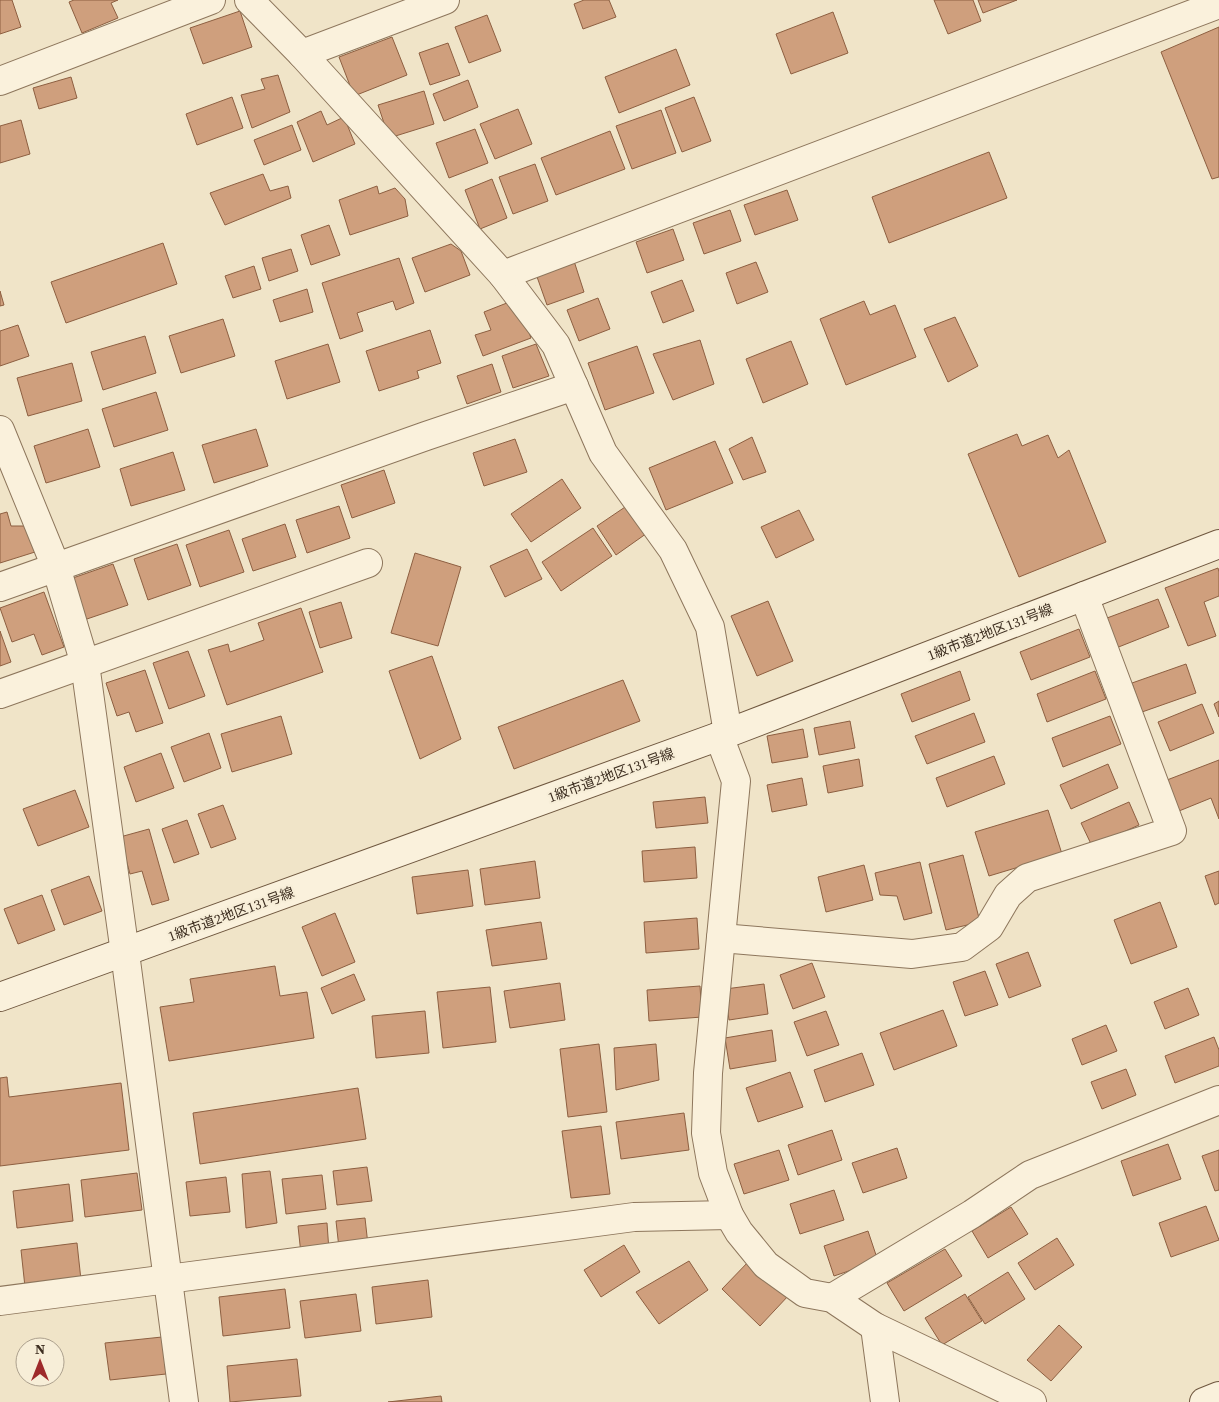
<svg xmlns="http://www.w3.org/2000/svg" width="1219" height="1402" viewBox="0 0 1219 1402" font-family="'Source Serif 4','Noto Sans JP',serif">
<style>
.building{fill:#cf9f7d;stroke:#8d5f41}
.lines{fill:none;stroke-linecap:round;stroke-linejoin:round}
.street-casing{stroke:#8d765c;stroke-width:30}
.secondary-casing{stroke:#6f573f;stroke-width:30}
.street{stroke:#faf1dc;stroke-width:28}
.secondary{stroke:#faf1dc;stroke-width:28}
.labels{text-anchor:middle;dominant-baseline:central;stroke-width:4.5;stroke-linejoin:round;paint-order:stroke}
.street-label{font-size:14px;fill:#3d2e20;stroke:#f7eed8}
</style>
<rect width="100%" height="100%" fill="#f0e4c8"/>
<g class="building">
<path d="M 0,0 L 12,0 L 21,27 L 0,34 Z"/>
<path d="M 74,0 L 118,0 L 111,3 L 118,18 L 82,33 L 69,2 Z"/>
<path d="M 584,0 L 609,0 L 616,17 L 583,29 L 574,4 Z"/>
<path d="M 934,0 L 973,0 L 981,21 L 948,34 Z"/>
<path d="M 978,0 L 1017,0 L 983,13 Z"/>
<path d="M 240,11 L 252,47 L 203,64 L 190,28 Z"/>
<path d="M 833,12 L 848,53 L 791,74 L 776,34 Z"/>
<path d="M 487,15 L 501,51 L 469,63 L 455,27 Z"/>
<path d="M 1219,27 L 1219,177 L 1212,179 L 1161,52 Z"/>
<path d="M 392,37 L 407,75 L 354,96 L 339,57 Z"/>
<path d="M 448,43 L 460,75 L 430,85 L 419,53 Z"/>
<path d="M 676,49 L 690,85 L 619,113 L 605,77 Z"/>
<path d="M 278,75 L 290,112 L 252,128 L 241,95 L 265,89 L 261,79 Z"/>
<path d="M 71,77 L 77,98 L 39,109 L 33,88 Z"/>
<path d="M 468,80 L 478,107 L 444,121 L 433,94 Z"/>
<path d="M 424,91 L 434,124 L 389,138 L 378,105 Z"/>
<path d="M 232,97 L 243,128 L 197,145 L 186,114 Z"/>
<path d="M 694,97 L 711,141 L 682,152 L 665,108 Z"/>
<path d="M 518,109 L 532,144 L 495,159 L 480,124 Z"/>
<path d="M 661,110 L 676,153 L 632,169 L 616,126 Z"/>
<path d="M 321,111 L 327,125 L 344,117 L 355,144 L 313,162 L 297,122 Z"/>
<path d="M 21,120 L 30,154 L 0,163 L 0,126 Z"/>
<path d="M 292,125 L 301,150 L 264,165 L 254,140 Z"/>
<path d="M 475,129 L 488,163 L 449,178 L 436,143 Z"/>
<path d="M 610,131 L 625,169 L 556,195 L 541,158 Z"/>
<path d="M 989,152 L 1007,198 L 889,243 L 872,197 Z"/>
<path d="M 535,164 L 548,201 L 513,214 L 499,177 Z"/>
<path d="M 263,174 L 270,191 L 288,186 L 291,198 L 225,225 L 210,193 Z"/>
<path d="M 492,179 L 507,218 L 480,229 L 465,190 Z"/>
<path d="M 377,186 L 379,194 L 395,188 L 405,199 L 408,216 L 350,235 L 339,200 Z"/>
<path d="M 787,190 L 798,220 L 755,235 L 744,205 Z"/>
<path d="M 730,210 L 741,241 L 704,254 L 693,223 Z"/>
<path d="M 329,225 L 340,255 L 311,265 L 301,235 Z"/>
<path d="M 673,229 L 684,260 L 647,273 L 636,242 Z"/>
<path d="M 163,243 L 177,284 L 66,323 L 51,282 Z"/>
<path d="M 451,244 L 461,251 L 470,275 L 425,292 L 412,258 Z"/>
<path d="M 291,249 L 298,271 L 269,281 L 262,258 Z"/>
<path d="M 399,258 L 414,303 L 396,310 L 393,301 L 357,313 L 363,331 L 340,339 L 322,283 Z"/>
<path d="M 574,261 L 584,292 L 547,305 L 536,274 Z"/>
<path d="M 756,262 L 768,292 L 737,304 L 726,273 Z"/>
<path d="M 254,266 L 261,289 L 233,298 L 225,276 Z"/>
<path d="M 682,280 L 694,311 L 663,323 L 651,292 Z"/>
<path d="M 307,289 L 313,312 L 280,322 L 273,300 Z"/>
<path d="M 0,291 L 4,305 L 0,306 Z"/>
<path d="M 598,298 L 610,329 L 579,341 L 567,310 Z"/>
<path d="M 517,299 L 531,338 L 483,356 L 475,335 L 491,330 L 484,312 Z"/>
<path d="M 864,301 L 870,315 L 895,305 L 916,357 L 846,385 L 820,319 Z"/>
<path d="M 955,317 L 978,366 L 948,382 L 924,329 Z"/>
<path d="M 223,319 L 235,356 L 181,373 L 169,336 Z"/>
<path d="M 18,325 L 29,356 L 0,366 L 0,331 Z"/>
<path d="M 430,330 L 441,363 L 417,371 L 419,378 L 379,391 L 366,351 Z"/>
<path d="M 145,336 L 156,373 L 103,390 L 91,352 Z"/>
<path d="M 700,340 L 714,384 L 673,400 L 653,354 Z"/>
<path d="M 791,341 L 808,384 L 763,403 L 746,359 Z"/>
<path d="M 328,344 L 340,382 L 287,399 L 275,361 Z"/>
<path d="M 536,344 L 549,376 L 513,388 L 502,356 Z"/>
<path d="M 637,346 L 654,393 L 605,410 L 588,363 Z"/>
<path d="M 72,363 L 82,401 L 28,416 L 17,378 Z"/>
<path d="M 492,364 L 501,392 L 467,404 L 457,376 Z"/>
<path d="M 156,392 L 168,430 L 114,447 L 102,409 Z"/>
<path d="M 88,429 L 100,467 L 46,483 L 34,446 Z"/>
<path d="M 256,429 L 268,466 L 214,483 L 202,445 Z"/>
<path d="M 1017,434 L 1022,446 L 1048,435 L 1058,458 L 1069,450 L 1106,542 L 1019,577 L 968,454 Z"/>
<path d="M 752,437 L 766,472 L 743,480 L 729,449 Z"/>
<path d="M 515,439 L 527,472 L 484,486 L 473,453 Z"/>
<path d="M 715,441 L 733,483 L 666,510 L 649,468 Z"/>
<path d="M 173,452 L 185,490 L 131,506 L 120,469 Z"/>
<path d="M 384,470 L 395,503 L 352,518 L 341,485 Z"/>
<path d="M 562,479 L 581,508 L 531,542 L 511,514 Z"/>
<path d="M 631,503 L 650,531 L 616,555 L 597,526 Z"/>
<path d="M 339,506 L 350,538 L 307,553 L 296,520 Z"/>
<path d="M 799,510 L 814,540 L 776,558 L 761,527 Z"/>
<path d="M 7,512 L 11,526 L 26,526 L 35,552 L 0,563 L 0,514 Z"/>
<path d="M 285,524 L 296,557 L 253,571 L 242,539 Z"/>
<path d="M 593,528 L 612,556 L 561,591 L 542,562 Z"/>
<path d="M 229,530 L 244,572 L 200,587 L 186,545 Z"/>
<path d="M 177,544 L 191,585 L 148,600 L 134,559 Z"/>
<path d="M 527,549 L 542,579 L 505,597 L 490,566 Z"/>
<path d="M 415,553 L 461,567 L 438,646 L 391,633 Z"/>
<path d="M 113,564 L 128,605 L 84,620 L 70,579 Z"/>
<path d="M 1218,568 L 1219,572 L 1219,596 L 1204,602 L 1216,636 L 1188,646 L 1165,588 Z"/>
<path d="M 44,592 L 64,647 L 42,655 L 34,634 L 12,642 L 0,608 Z"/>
<path d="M 1158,599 L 1169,627 L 1111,650 L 1099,621 Z"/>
<path d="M 768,601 L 793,661 L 757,676 L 731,616 Z"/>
<path d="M 341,602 L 352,638 L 320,648 L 309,612 Z"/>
<path d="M 301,608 L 323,672 L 227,705 L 208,650 L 228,644 L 230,652 L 264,640 L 258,623 Z"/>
<path d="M 1079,629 L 1090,657 L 1031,680 L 1020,652 Z"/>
<path d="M 0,631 L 11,662 L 0,666 Z"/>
<path d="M 188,651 L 205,696 L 169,709 L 153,663 Z"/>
<path d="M 432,656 L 461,739 L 420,759 L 389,671 Z"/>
<path d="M 1186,664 L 1196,693 L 1142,712 L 1132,683 Z"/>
<path d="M 145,670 L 163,723 L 136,732 L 129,712 L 117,716 L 106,683 Z"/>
<path d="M 960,671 L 970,700 L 912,722 L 901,694 Z"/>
<path d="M 1095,671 L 1106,699 L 1047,722 L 1037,694 Z"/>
<path d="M 623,680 L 640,721 L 514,769 L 498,727 Z"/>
<path d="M 1219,701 L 1219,717 L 1214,704 Z"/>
<path d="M 1202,704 L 1214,733 L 1170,751 L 1158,722 Z"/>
<path d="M 974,713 L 985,742 L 927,764 L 915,736 Z"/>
<path d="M 281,716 L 292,754 L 232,772 L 221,734 Z"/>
<path d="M 1110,716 L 1121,744 L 1063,767 L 1052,738 Z"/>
<path d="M 850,721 L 855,748 L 819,755 L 814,728 Z"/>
<path d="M 803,729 L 808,757 L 772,763 L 767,736 Z"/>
<path d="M 209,733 L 221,768 L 184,782 L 171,747 Z"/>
<path d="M 161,753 L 174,788 L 136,802 L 124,767 Z"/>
<path d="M 994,756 L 1005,784 L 947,807 L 936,778 Z"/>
<path d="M 859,759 L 863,786 L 828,793 L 823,766 Z"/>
<path d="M 1219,760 L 1219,819 L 1211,798 L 1179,811 L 1167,780 Z"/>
<path d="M 1108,764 L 1118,788 L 1071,809 L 1060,785 Z"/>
<path d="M 802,778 L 807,805 L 772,812 L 767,785 Z"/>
<path d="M 75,790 L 89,827 L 38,846 L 23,809 Z"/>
<path d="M 705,797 L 708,823 L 656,828 L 653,802 Z"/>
<path d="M 1129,802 L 1139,825 L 1092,846 L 1081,823 Z"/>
<path d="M 223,805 L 236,839 L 211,848 L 198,814 Z"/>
<path d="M 1048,810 L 1062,854 L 989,876 L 975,832 Z"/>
<path d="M 187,820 L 199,854 L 174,863 L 162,829 Z"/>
<path d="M 149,829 L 169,900 L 152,905 L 142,871 L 130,874 L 120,837 Z"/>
<path d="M 695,847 L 697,878 L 644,882 L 642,851 Z"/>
<path d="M 963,855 L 980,922 L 946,930 L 929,864 Z"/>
<path d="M 535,861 L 540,898 L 485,905 L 480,869 Z"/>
<path d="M 920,862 L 932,913 L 904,920 L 897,896 L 880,895 L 875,873 Z"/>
<path d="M 864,865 L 873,900 L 826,912 L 818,877 Z"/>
<path d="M 468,870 L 473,906 L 417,914 L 412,877 Z"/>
<path d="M 1219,871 L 1219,903 L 1215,905 L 1205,876 Z"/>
<path d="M 89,876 L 102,911 L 64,925 L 51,890 Z"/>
<path d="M 42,895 L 55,930 L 18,944 L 4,909 Z"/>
<path d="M 1160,902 L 1177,947 L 1131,964 L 1114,920 Z"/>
<path d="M 335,913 L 355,962 L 322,976 L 302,927 Z"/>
<path d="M 697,918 L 699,949 L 646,953 L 644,922 Z"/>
<path d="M 541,922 L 547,959 L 492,966 L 486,930 Z"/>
<path d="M 1028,952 L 1041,986 L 1009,998 L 996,964 Z"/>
<path d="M 812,963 L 825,997 L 793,1009 L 780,975 Z"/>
<path d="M 275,966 L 280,996 L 307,992 L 314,1038 L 169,1061 L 160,1007 L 194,1002 L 190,979 Z"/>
<path d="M 985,971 L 998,1005 L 965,1016 L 953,982 Z"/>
<path d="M 354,974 L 365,1000 L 332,1014 L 321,988 Z"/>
<path d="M 560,983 L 565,1020 L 510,1028 L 504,991 Z"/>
<path d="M 764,984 L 768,1014 L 729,1020 L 725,989 Z"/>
<path d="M 700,986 L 702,1017 L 649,1021 L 647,990 Z"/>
<path d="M 490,987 L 496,1042 L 443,1048 L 437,992 Z"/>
<path d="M 1188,988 L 1199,1015 L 1165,1029 L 1154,1002 Z"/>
<path d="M 943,1010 L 957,1046 L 894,1070 L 880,1033 Z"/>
<path d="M 425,1011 L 429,1053 L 376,1058 L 372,1016 Z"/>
<path d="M 826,1011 L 839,1045 L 807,1056 L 794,1022 Z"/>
<path d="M 1106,1025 L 1117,1051 L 1082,1065 L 1072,1039 Z"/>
<path d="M 772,1030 L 776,1061 L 730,1069 L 725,1038 Z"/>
<path d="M 1214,1037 L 1219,1050 L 1219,1066 L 1175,1083 L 1165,1056 Z"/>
<path d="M 599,1044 L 607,1112 L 568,1117 L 560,1049 Z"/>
<path d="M 656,1044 L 659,1080 L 616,1090 L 614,1048 Z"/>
<path d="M 862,1053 L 874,1085 L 825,1102 L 814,1070 Z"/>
<path d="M 1126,1069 L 1136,1095 L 1102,1109 L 1091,1082 Z"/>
<path d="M 790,1072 L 803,1107 L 758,1122 L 746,1088 Z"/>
<path d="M 7,1077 L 9,1097 L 121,1083 L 129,1150 L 0,1166 L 0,1078 Z"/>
<path d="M 358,1088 L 366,1139 L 200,1164 L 193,1113 Z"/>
<path d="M 684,1113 L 689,1150 L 621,1159 L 616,1122 Z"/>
<path d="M 601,1126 L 610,1194 L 571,1198 L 562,1131 Z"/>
<path d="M 832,1130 L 842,1160 L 798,1175 L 788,1145 Z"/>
<path d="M 1168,1144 L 1181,1179 L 1133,1196 L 1121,1161 Z"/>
<path d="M 897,1148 L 907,1178 L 863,1193 L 852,1163 Z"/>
<path d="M 779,1150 L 789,1180 L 744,1194 L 734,1164 Z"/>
<path d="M 1219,1150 L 1219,1190 L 1215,1191 L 1202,1156 Z"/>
<path d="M 367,1167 L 372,1201 L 337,1205 L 333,1171 Z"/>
<path d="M 270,1171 L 277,1223 L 246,1228 L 242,1174 Z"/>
<path d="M 137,1173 L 142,1210 L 85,1217 L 81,1180 Z"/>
<path d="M 322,1175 L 326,1209 L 286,1214 L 282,1179 Z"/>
<path d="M 226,1177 L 230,1212 L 190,1216 L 186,1182 Z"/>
<path d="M 69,1184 L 73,1221 L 17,1228 L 13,1191 Z"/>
<path d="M 834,1190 L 844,1220 L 800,1234 L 790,1204 Z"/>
<path d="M 1206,1206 L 1219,1240 L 1171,1257 L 1159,1223 Z"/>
<path d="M 1011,1207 L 1028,1234 L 988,1258 L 972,1231 Z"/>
<path d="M 365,1218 L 368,1245 L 339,1248 L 336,1221 Z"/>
<path d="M 327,1223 L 329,1251 L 301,1254 L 298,1226 Z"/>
<path d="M 868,1231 L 878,1261 L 834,1276 L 824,1246 Z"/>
<path d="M 1057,1238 L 1074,1265 L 1035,1290 L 1018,1263 Z"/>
<path d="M 77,1243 L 81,1280 L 25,1287 L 21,1250 Z"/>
<path d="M 624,1245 L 640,1272 L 601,1297 L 584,1270 Z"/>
<path d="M 945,1249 L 962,1276 L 904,1311 L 887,1283 Z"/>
<path d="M 751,1259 L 789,1295 L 760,1326 L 722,1289 Z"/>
<path d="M 689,1261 L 708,1290 L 659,1324 L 636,1292 Z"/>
<path d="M 1008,1272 L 1025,1299 L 985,1324 L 968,1297 Z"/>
<path d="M 428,1280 L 432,1317 L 376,1324 L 372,1287 Z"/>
<path d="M 285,1289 L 290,1328 L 223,1336 L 219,1297 Z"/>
<path d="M 356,1294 L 361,1331 L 305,1338 L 300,1301 Z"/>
<path d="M 965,1294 L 982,1321 L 942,1345 L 925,1318 Z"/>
<path d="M 1059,1325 L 1082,1347 L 1051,1381 L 1027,1360 Z"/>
<path d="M 162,1337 L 166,1374 L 110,1380 L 105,1343 Z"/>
<path d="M 297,1359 L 301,1396 L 230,1402 L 227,1366 Z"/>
<path d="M 441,1396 L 442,1402 L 388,1402 Z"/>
</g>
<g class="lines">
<defs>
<g id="street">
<path d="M 249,0 L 302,54 L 503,275 L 556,345 L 603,453 L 673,550 L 710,627 L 728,733"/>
<path d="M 302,54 L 445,0"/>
<path d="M 0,81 L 211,0"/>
<path d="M 503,275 L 1219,4"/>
<path d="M 0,430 L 56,567 L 85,664 L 125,953 L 184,1402"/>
<path d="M 0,587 L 426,436 L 574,386"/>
<path d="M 0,694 L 368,563"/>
<path d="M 719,736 L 736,781 L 708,1073 L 706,1133 L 713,1173 L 729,1215 L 739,1232 L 766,1265 L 805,1293 L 832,1298 L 875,1327 L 1032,1402"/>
<path d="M 721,938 L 912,954 L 962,947 L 989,927 L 1008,895 L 1027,878 L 1172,831 L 1084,596"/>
<path d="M 832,1298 L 972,1214 L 1030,1175 L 1219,1100"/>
<path d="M 0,1301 L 168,1279 L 634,1217 L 729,1215"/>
<path d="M 875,1327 L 885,1402"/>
</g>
<g id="secondary">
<path d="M 0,997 L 728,733 L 1219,544"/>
<path d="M 1204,1402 L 1219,1396"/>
</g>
</defs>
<use href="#street" class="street-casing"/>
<use href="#secondary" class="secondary-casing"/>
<use href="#street" class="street"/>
<use href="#secondary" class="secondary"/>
</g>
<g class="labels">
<g class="street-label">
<text transform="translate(990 632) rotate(-21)">1級市道2地区131号線</text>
<text transform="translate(611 775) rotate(-20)">1級市道2地区131号線</text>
<text transform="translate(231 914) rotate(-20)">1級市道2地区131号線</text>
</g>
</g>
<g transform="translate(40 1362)"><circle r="24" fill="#f7eed8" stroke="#ada18e"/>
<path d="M0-4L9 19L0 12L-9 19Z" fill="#9e2a2b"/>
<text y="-8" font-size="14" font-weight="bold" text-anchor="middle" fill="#3d2e20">N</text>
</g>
</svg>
